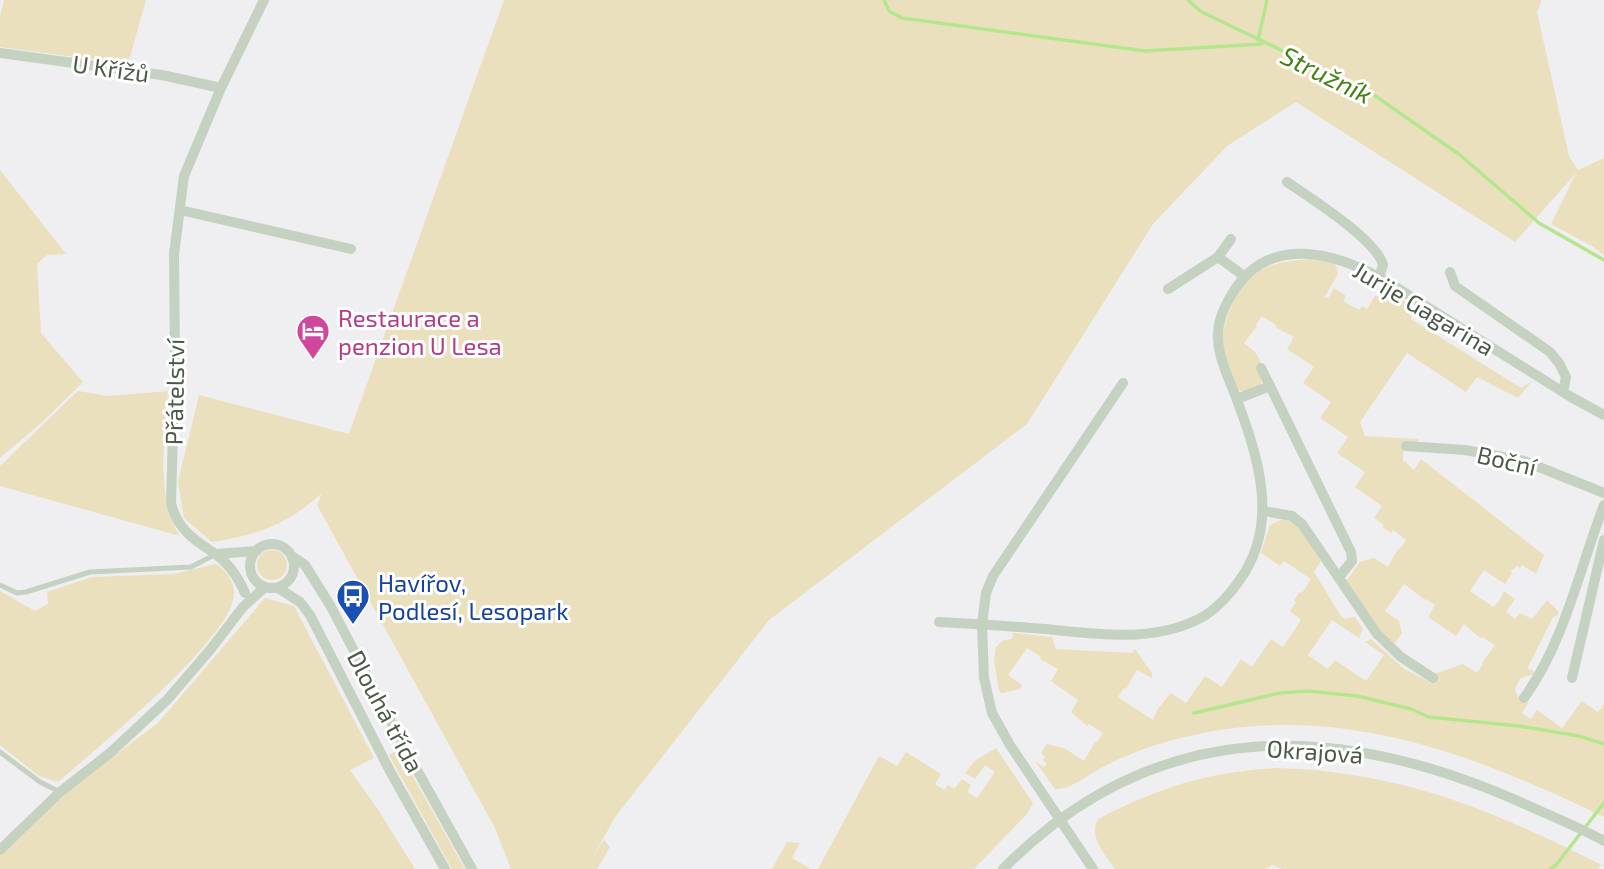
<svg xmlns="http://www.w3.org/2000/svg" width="1604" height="869" viewBox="0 0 1604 869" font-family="'Exo 2',sans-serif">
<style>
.green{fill:#ebe0be}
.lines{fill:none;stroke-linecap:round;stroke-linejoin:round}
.stream{stroke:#b5e68e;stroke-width:3.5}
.lane{stroke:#c5d2c2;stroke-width:5}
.street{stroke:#c5d2c2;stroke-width:10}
.labels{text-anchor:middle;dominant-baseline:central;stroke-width:6;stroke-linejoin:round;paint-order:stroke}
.street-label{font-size:24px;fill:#4a5a47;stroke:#fff}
.hotel-label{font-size:24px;fill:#b23c85;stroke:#fff;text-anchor:start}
.transit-label{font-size:24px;fill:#164399;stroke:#fff;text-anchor:start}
.water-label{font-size:26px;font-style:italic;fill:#448215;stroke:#fff}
</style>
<rect width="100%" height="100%" fill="#efeef0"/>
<g class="green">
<path d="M 4,0 L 146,0 L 128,64 L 0,47 L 0,16 Z"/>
<path d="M 504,0 L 1542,0 L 1537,12 L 1569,156 L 1578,170 L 1604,158 L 1604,255 L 1592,246 L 1551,224 L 1576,173 L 1515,242 L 1296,102 L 1227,146 L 1153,224 L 1027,424 L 769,620 L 616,816 L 593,856 L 604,840 L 610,847 L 597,869 L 511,869 L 495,828 L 317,505 L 322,493 C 288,524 258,535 212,542 L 184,518 L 178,482 L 199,395 L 349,434 Z"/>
<path d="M 0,170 L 66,254 L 47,255 L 37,264 L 41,333 L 83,382 L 41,423 L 0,458 Z"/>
<path d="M 1314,259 L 1335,264 L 1338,274 L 1324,298 L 1329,297 L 1334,288 L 1346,296 L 1343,301 L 1359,310 L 1362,306 L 1367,309 L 1375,296 L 1383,297 L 1387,290 L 1412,306 L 1411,319 L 1521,388 L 1532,381 L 1518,398 L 1477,377 L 1466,392 L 1407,353 L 1360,422 L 1365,436 L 1418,439 L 1417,443 L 1403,451 L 1403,460 L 1414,470 L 1421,459 L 1544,555 L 1536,574 L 1522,565 L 1520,568 L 1517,566 L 1511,571 L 1512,573 L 1505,584 L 1484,570 L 1470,591 L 1493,607 L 1499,601 L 1504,591 L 1515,599 L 1506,612 L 1515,619 L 1520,613 L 1532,619 L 1547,600 L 1558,611 L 1558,615 L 1553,617 L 1527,669 L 1533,670 L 1534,674 L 1521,678 C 1511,693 1515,695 1528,703 L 1522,713 L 1531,719 L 1537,710 L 1562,728 L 1582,701 L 1598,712 L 1604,704 L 1604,817 C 1469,752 1333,700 1181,738 C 1155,744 1131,753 1107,765 C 1091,772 1072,790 1055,789 L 1035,761 L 1043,767 L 1047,764 L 1043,760 L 1045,757 L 1041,753 L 1047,744 L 1064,748 L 1084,761 L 1095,742 L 1097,742 L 1103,733 L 1089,724 L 1087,726 L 1071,712 L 1078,700 L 1051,681 L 1058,669 L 1040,659 L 1041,657 L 1027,648 L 1008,675 L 1022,685 L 1020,689 L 1002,693 L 999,691 L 994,660 L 996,647 L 1002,641 L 1012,639 L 1013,633 L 1052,637 L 1056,649 L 1132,653 L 1135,649 L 1152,673 L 1152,678 L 1137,670 L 1126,689 L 1124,688 L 1118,697 L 1153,720 L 1157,710 L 1171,693 L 1186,703 L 1205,676 L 1222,687 L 1241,659 L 1252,667 L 1271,639 L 1283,647 L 1301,620 L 1290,611 L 1296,602 L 1294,600 L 1300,592 L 1302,593 L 1311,579 L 1284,561 L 1280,566 L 1261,553 L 1270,525 L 1283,519 L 1297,524 L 1321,561 L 1314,572 L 1341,616 L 1345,619 L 1355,617 L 1363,629 L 1359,638 L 1332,620 L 1308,655 L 1328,669 L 1335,660 L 1366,681 L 1384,655 L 1365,642 L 1371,639 L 1403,668 L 1431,683 L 1436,675 L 1434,674 L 1463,664 L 1477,673 L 1483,664 L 1482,663 L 1495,645 L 1482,637 L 1480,638 L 1464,624 L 1456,636 L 1428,617 L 1435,605 L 1426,599 L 1425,600 L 1404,584 L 1385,611 L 1399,621 L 1402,633 L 1395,643 L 1390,643 L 1378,630 L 1346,581 L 1360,562 L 1374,558 L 1388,567 L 1398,548 L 1400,549 L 1406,540 L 1393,530 L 1391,533 L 1382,527 L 1384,525 L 1374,518 L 1382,506 L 1355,487 L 1365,472 L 1337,453 L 1348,437 L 1320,418 L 1331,402 L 1303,383 L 1314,367 L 1287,349 L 1294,337 L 1275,327 L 1276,325 L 1262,316 L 1256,325 L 1257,326 L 1244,343 C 1261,355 1263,362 1261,383 L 1260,386 L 1242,392 C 1234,386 1232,378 1230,368 C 1227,360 1223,350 1223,341 C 1222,323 1237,289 1251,277 C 1268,262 1294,260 1314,259 Z"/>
<path d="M 78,391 L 108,396 L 168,391 C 165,433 155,501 180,536 L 0,486 L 0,466 Z"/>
<circle cx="272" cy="565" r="15"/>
<path d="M 216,564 C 227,571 235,582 234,595 C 232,638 94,751 58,782 L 39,776 L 0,745 L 0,591 L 35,611 L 48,604 L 47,592 L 92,577 L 173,574 Z"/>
<path d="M 265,598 L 294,606 L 374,758 L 350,770 L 379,811 L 415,869 L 0,869 L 0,855 L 63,794 L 158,723 Z"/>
<path d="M 996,748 L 1033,803 L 1027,814 L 974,869 L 818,869 L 879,756 L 897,766 L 906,752 L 941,774 L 935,784 L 944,790 L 948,785 L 954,789 L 962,779 L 971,785 L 967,792 L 977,798 L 995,772 L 985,765 L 975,779 L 965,773 L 976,760 Z"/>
<path d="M 398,750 L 465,869 L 452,869 L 389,755 Z"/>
<path d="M 1278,768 C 1404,772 1494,811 1604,866 L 1604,867 L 1601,865 L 1598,869 L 1282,869 L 1273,865 L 1265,869 L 1115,869 C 1105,854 1088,837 1098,819 C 1161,787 1207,772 1278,768 Z"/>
<path d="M 787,842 L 800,843 L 792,858 L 811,869 L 772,869 Z"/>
</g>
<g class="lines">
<g class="stream">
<path d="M 884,0 L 889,11 L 902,18 L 1145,51 L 1262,44"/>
<path d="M 1188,0 L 1200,11 L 1374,95 L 1460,155 L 1539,223 L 1604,260"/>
<path d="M 1258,40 L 1267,0"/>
<path d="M 1194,713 L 1280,693 L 1308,691 L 1357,696 L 1411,709 L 1429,717 L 1519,726 L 1579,736 L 1604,744"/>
<path d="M 1550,869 L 1556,865 L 1604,803"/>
</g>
<g class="lane">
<path d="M 0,585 L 17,593 L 26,592 L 90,572 L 191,567 L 216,554"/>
<path d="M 0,752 L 40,782 L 60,792"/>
</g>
<g class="street">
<path d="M 0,53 L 162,75 L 221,88"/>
<path d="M 1287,182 C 1309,197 1377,240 1383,265 L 1379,277"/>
<path d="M 180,210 L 351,249"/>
<path d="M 1218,257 L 1231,239"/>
<path d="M 1450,272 L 1455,286 L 1550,352 L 1559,363 L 1566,377 L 1563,392"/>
<path d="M 1168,289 L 1218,257 L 1244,276"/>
<path d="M 1261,368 L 1270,386"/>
<path d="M 1237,399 L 1270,386 L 1351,552 L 1352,561 L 1339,577"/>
<path d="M 1406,446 L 1465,450 L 1524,461 L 1604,493"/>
<path d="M 1264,511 L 1292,516 L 1302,524 L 1377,634 L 1401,657 L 1433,678"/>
<circle cx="272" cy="566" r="22"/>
<path d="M 216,554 L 256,551"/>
<path d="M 293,557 L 305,565 L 330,605 L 407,752 L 472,869"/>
<path d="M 278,588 L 300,602 L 310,615 L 391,773 L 445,869"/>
<path d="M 245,593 C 238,577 229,563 214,553 C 194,540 177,529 171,503 L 175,359 L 174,254 L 184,176 L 221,88 L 264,0"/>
<path d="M 939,622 C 975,624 1010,626 1045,629 C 1099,634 1157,644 1206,615 C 1219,606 1230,594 1239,581 C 1280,525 1259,459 1237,400 C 1230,381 1219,360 1218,339 C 1217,324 1224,307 1232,294 C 1268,233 1335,252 1386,281 L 1571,397 L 1604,415"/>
<path d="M 1572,678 L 1604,540"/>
<path d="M 1524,698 C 1565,641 1579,570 1604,505"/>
<path d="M 0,850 L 60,792 L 110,753 L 167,700 L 210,650 L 243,607 L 265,587"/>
<path d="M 1003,869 C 1156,714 1339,720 1527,805 C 1553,817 1579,827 1604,841"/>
<path d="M 1093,869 L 1010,745 L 992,713 L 984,678 L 982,624 L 986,593 L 993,576 L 1123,383"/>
</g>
</g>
<defs>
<symbol id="hotel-pin" viewBox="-11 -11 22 30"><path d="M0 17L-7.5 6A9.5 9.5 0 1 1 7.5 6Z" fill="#d1479c" stroke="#fff"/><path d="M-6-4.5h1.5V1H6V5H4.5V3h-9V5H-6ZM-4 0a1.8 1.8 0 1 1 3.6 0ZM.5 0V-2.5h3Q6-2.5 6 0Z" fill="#fff"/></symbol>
<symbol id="bus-pin" viewBox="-11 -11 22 30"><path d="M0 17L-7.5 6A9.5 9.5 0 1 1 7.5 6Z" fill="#1a4fb4" stroke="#fff"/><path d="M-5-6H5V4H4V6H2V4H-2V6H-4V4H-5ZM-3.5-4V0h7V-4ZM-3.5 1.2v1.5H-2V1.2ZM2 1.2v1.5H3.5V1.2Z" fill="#fff"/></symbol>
</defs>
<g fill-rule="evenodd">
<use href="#hotel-pin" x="294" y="312" width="38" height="52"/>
<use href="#bus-pin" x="334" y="577" width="38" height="52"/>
</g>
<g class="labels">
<g class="street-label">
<text transform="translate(111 68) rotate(8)">U Křížů</text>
<text transform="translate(1424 308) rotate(31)">Jurije Gagarina</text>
<text transform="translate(174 392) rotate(-89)">Přátelství</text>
<text transform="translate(1507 460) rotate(13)">Boční</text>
<text transform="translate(386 711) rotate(62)">Dlouhá třída</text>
<text transform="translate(1315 751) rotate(4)">Okrajová</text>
</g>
<g class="hotel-label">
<text x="338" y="317">Restaurace a<tspan x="338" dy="28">penzion U Lesa</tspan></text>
</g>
<g class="transit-label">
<text x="378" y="582">Havířov,<tspan x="378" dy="28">Podlesí, Lesopark</tspan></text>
</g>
<g class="water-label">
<text transform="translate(1327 74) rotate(26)">Stružník</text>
</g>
</g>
</svg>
